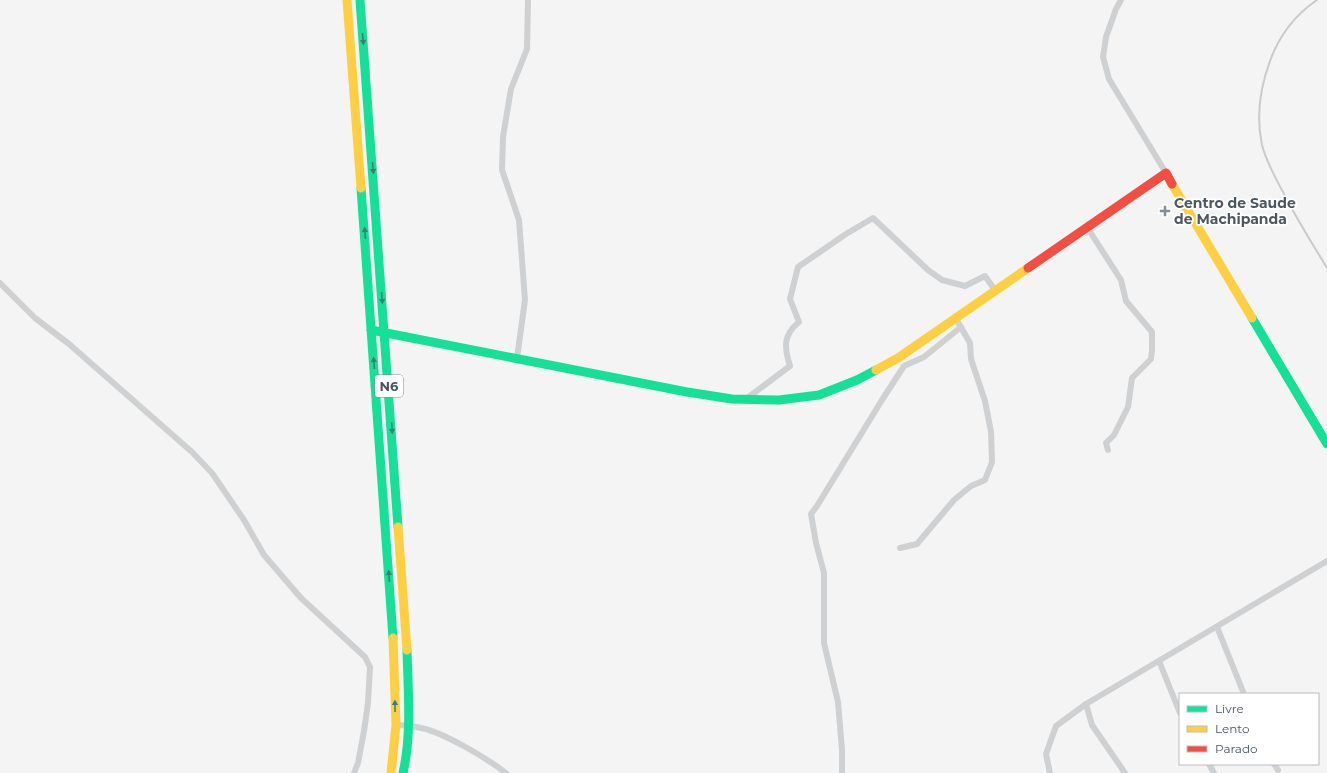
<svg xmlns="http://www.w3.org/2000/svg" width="1327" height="773" viewBox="0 0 1327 773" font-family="Montserrat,sans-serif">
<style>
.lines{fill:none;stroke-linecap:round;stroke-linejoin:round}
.street{stroke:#ced0d2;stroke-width:6}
.fast{stroke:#16e098;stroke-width:9}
.slow{stroke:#ffcf43;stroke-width:9}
.jam{stroke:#f24e42;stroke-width:9}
.rail{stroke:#c9cacc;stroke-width:2}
.oneway{fill:#3a7f72}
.poi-dot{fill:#868d94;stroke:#fff;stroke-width:1.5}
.labels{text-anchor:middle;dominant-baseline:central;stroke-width:3.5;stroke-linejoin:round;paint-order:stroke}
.shield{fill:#fff;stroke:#808990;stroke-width:1}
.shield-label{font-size:13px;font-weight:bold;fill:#4a5661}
.poi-label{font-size:14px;font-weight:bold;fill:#4a5661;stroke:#fff;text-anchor:start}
</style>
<rect width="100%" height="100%" fill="#f4f4f4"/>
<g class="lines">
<g class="street">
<path d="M 1121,0 L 1116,9 L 1106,37 L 1103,57 L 1109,79 L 1166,173"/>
<path d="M 1087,227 L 1121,280 L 1126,301 L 1152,332 L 1152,350 L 1151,359 L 1132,378 L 1128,407 L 1114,435 L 1106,443 L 1108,450"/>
<path d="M 0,283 L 35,318 L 69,344 L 192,452 L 212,473 L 244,520 L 264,555 L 301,598 L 365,657 L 370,667 L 368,703 L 364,731 L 358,763 L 354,773"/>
<path d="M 517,358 L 525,300 L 519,220 L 502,170 L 503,137 L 511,89 L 527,49 L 528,0"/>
<path d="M 746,399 L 790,366 C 784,347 783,335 799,322 L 790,299 L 798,267 L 846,234 L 873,218 L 928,270 L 942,280 L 965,286 L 985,276 L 995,290"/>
<path d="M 900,548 L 917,544 L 954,500 L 971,486 L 985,480 L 992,462 L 991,432 L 985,401 L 971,359 L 970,343 L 955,317"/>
<path d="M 1217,627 L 1244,694"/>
<path d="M 1159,661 L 1180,713"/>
<path d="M 1086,704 L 1092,725 L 1125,773"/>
<path d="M 396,725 C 404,725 412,726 421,728 C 443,732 488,759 506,773"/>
<path d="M 1209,764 L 1214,773"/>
<path d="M 1274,764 L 1278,770"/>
<path d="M 842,773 L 842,750 L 838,702 L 824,643 L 824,573 L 816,543 L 811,514 L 817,506 L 882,400 L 904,366 L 924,357 L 961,327"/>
<path d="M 1050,773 L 1046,754 L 1056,726 L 1086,704 L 1327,561"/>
</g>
<g class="fast">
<path d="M 360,0 L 398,527"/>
<path d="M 361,188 L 393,638"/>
<path d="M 1252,318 L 1327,444"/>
<path d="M 371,330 L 687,392 L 732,399 L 779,400 L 819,395 L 857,380 L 876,370"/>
<path d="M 403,773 C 412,733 408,691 407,650"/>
</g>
<g class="slow">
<path d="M 347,0 L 361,188"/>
<path d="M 1172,184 L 1252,318"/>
<path d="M 876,370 L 898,358 L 1028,268"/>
<path d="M 398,527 L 407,650"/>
<path d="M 391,773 L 396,725 L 393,638"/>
</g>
<path class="jam" d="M 1028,268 L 1166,173 L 1172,184"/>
<path class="rail" d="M 1317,0 C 1295,15 1279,36 1270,61 C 1260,88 1256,117 1262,145 C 1266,161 1275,177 1283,192 C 1296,218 1312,243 1327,268"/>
</g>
<defs><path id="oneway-solid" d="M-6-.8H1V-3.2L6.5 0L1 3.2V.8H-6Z"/></defs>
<g class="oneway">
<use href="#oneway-solid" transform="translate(363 39) rotate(85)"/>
<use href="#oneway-solid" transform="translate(373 168) rotate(85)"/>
<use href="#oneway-solid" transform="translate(365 233) rotate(-94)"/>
<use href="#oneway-solid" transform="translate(382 298) rotate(86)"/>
<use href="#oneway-solid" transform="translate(374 363) rotate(-94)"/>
<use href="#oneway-solid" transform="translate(392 428) rotate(86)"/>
<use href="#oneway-solid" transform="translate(389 576) rotate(-94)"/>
<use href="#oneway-solid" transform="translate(395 706) rotate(-91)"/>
</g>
<path class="poi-dot" d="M1163 205h4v4h4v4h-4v4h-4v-4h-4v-4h4z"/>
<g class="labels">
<rect class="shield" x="375" y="375" width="28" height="22" rx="3"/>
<g class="shield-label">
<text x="389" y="386">N6</text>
</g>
<g class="poi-label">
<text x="1174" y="203">Centro de Saude<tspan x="1174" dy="16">de Machipanda</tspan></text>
</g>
</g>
<rect x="1179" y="693" width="140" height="72" fill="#ffffff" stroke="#b7bbc0"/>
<rect x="1187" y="706" width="20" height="6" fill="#16e098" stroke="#b7bbc0"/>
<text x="1215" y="713" font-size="12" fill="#4a5661">Livre</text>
<rect x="1187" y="726" width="20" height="6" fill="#ffcf43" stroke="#b7bbc0"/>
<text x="1215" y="733" font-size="12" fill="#4a5661">Lento</text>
<rect x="1187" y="746" width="20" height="6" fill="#f24e42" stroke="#b7bbc0"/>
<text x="1215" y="753" font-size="12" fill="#4a5661">Parado</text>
</svg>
